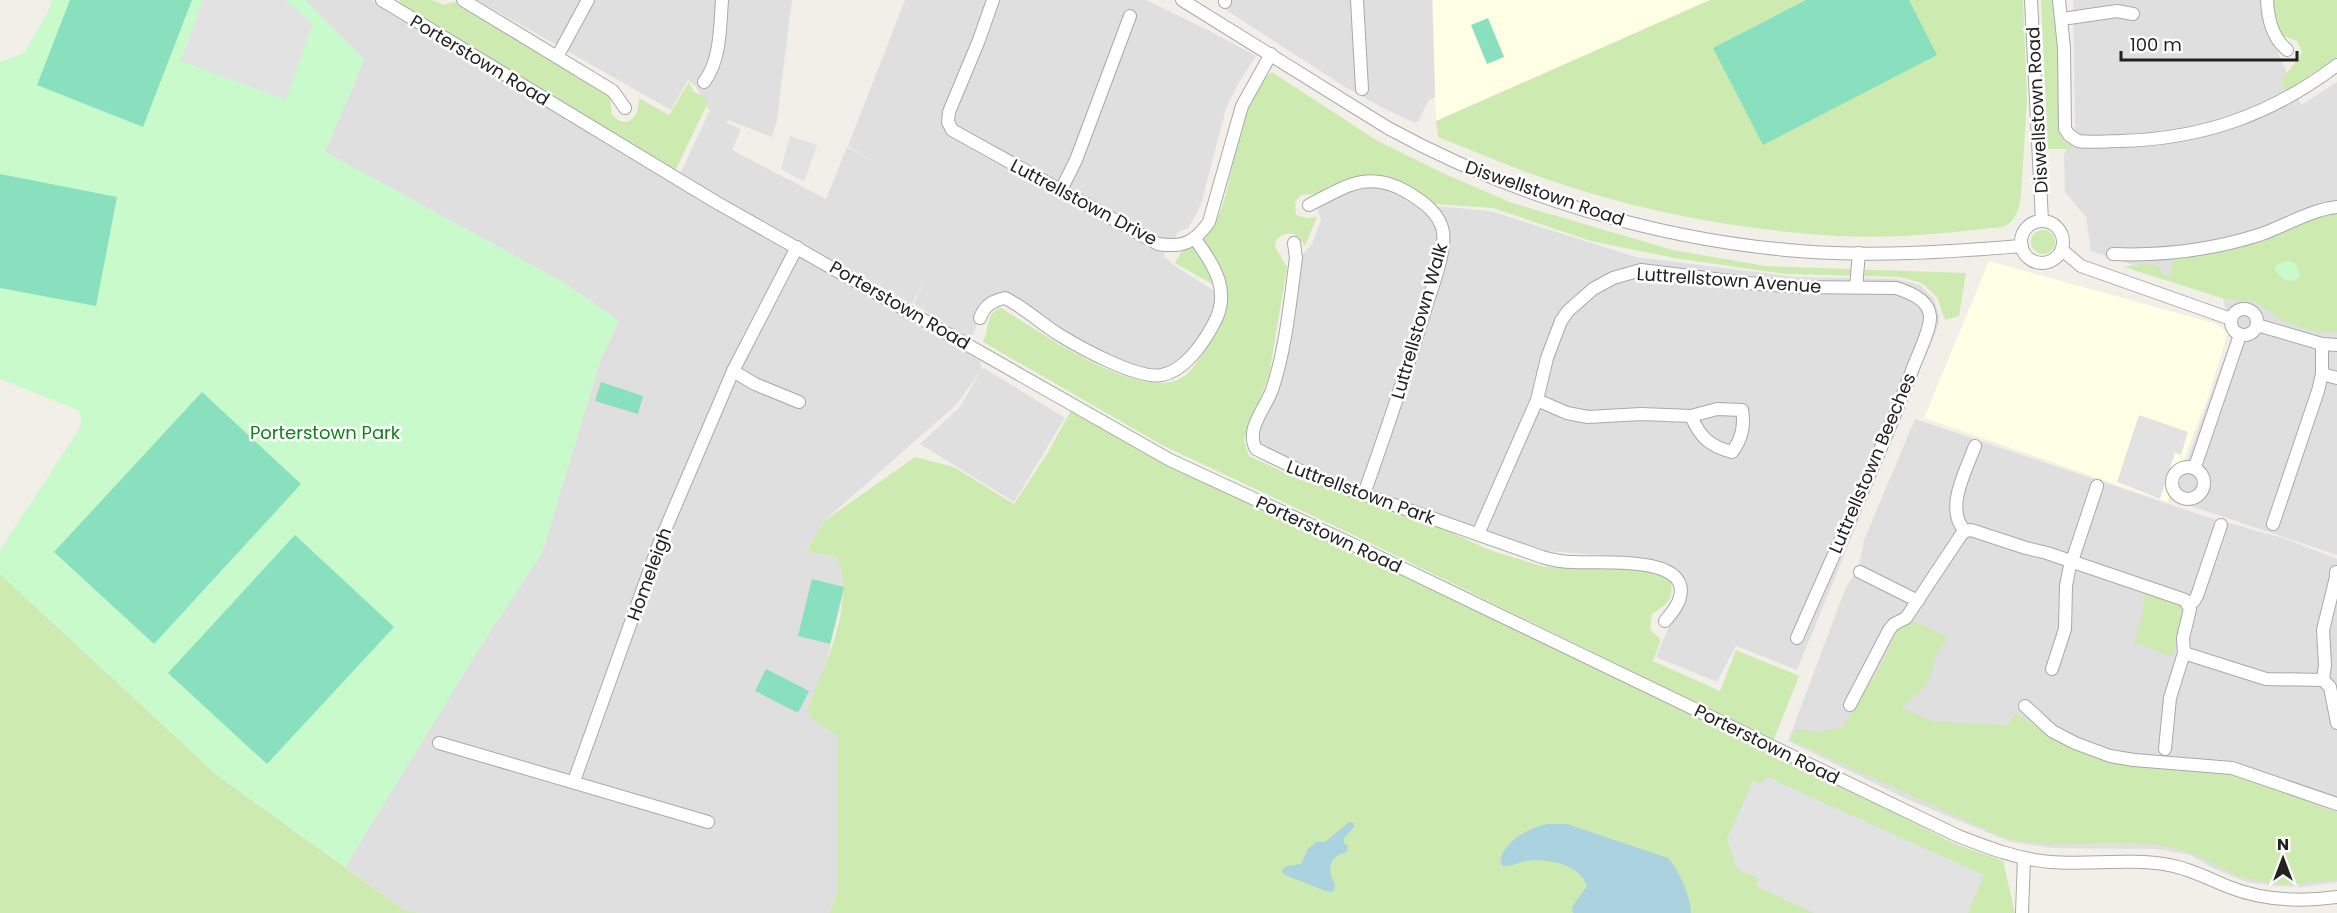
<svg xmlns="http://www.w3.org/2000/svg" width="2337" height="913" viewBox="0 0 2337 913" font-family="Poppins,sans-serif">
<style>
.residential{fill:#e0dfdf}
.education{fill:#ffffe5}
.grass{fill:#cdebb0}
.park{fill:#c8facc}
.pitch{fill:#88e0be}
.parking{fill:#e2e2e2}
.water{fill:#aad3df}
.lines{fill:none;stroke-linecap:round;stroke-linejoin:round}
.minor-casing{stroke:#a9a9a9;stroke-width:14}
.minor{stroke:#fff;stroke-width:12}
.labels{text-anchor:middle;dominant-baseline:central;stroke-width:5;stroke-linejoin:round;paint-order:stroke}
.street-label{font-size:18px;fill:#222;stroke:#fff}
.park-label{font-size:18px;fill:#0c8416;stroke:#fff}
</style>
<rect width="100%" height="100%" fill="#f2efe9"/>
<g class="residential">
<path d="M 305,0 L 372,0 L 685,190 L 980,361 L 982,371 L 984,368 L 1065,418 L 1014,502 L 920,444 L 960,407 L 980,372 L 957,404 L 824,521 L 806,550 L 837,557 L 842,568 L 844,592 L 812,719 L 838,737 L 838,890 L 829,913 L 421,913 L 404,910 L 345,867 L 482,644 L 542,553 L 600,361 L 619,321 L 566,284 L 325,152 L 364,60 Z"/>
<path d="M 477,0 L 792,0 L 777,119 L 772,137 L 728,120 L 726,123 L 741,129 L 732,150 L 826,199 L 847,147 L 875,162 L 848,146 L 905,0 L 1146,0 L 1208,30 L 1256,56 L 1239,82 L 1226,108 L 1202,201 L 1196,215 L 1188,228 L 1178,232 L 1163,256 L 1175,266 L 1222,296 L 1197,348 L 1162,375 L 1112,362 L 1005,297 L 983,309 L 971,339 L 914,304 L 923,283 L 912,304 L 736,207 L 680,174 L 709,112 L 711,113 L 696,87 L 688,80 L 671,110 Z"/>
<path d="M 1228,0 L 1432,0 L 1435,97 L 1429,100 L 1418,121 L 1415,123 L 1383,108 L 1345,87 L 1226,10 Z"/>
<path d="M 2073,0 L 2264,0 L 2268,30 L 2301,105 L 2337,82 L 2337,555 L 2173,500 L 2232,336 L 2222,295 L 2091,251 L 2086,217 L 2065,192 L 2064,155 L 2075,129 Z"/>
<path d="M 1379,180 L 1434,206 L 1490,211 L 1636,257 L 1797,277 L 1896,279 L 1920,285 L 1934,299 L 1939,316 L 1939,324 L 1797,670 L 1736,646 L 1717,682 L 1656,657 L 1672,619 L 1683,599 L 1668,566 L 1616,556 L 1546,551 L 1310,472 L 1257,446 L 1255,430 L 1272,391 L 1297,257 L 1303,254 L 1312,244 L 1321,220 L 1315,199 Z"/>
<path d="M 1915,419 L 2207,517 L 2286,539 L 2337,559 L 2337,882 L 2303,887 L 2276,886 L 2247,882 L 2217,870 L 2190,855 L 2158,849 L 2053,848 L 2011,842 L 1909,800 L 1788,741 L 1846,587 L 1855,574 L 1860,561 L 1864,540 Z"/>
</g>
<g class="education">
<path d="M 1433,0 L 1710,0 L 1436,121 Z"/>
<path d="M 1989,261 L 2217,324 L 2228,333 L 2207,400 L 2167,502 L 1924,418 Z"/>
</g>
<g class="grass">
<path d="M 400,0 L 432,0 L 444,5 L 454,2 L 607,93 L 610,99 L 612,115 C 628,131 640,116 639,98 L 669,115 L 689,82 L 694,92 L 705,97 L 707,105 L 675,171 L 399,2 Z"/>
<path d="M 1710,0 L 2023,0 L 2027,100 L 2021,196 C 2019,209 2016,222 2002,227 C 1949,233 1893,239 1838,236 C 1737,230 1636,211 1540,177 C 1505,165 1472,150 1438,137 L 1436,121 Z"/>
<path d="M 2041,0 L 2052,0 L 2059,66 L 2058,131 L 2062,139 L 2072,146 L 2070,149 L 2048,149 Z"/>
<path d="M 2272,0 L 2337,0 L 2337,57 L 2286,91 L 2281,80 C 2284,77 2301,56 2302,52 L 2297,41 L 2281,35 L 2276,29 Z"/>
<path d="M 1272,72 L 1376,140 L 1447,175 L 1512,203 L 1673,250 L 1765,266 L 1966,273 L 1959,316 L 1945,320 L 1937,297 L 1922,283 L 1900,277 L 1786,274 L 1674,258 L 1591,241 L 1493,208 L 1434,204 L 1395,181 L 1376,175 L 1356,177 L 1329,186 L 1316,194 L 1301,195 L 1295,202 L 1296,215 L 1307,218 L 1317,217 L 1305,246 C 1297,233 1288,229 1276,240 L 1275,247 L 1287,267 L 1269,375 L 1244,440 L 1249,456 L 1301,480 L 1423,520 L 1492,551 L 1545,567 L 1634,568 L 1654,573 L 1671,581 C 1674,601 1667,604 1652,614 L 1650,629 L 1661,640 L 1653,661 L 1720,691 L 1736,650 L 1799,676 L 1773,741 L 1362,539 L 1162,445 L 983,342 C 990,328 985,313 1001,308 C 1037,329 1147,410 1187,374 C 1196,366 1204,351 1209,340 C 1217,324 1225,310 1228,293 L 1175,263 L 1182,251 C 1246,237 1220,107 1272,72 Z"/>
<path d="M 2337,213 L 2337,332 L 2316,332 L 2287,323 L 2256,302 L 2225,299 L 2124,267 L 2147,263 L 2159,267 L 2163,275 L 2172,275 L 2172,265 L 2178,257 L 2264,238 L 2321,216 Z"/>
<circle cx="2043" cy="242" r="12"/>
<path d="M 1074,405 L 1170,460 L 1774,751 L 1953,843 L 2003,861 L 2015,913 L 829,913 L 838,890 L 838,737 L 812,719 L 807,711 C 823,669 857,602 837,557 L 806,551 L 824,521 L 915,457 L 954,467 L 1014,504 L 1047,454 Z"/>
<path d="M 0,574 L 217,775 L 404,910 L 421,913 L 0,913 Z"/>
<path d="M 2144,592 L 2181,603 L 2185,607 L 2176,638 L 2173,657 L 2134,642 L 2144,611 Z"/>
<path d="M 1912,620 L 1948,638 L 1936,655 L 1931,674 L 1924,687 L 1902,707 L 1905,710 L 1935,722 L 2007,725 L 2016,713 C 2057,741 2102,761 2151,768 C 2178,771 2207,766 2234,773 C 2270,783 2302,801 2337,813 L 2337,880 L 2282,885 L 2260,881 L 2237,876 L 2195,854 L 2162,845 L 2126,843 L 2046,844 L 2007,839 L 1790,740 L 1795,729 L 1819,732 L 1843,727 L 1882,663 L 1899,626 Z"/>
</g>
<g class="park">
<path d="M 52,0 L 305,0 L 364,60 L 325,152 L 566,284 L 619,321 L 600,361 L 542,553 L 482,644 L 345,867 L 217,775 L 0,574 L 0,550 L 81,426 L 80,411 L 0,379 L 0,62 L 24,53 L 48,12 Z"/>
<path d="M 2288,261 L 2295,263 L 2300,276 L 2293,281 L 2284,280 L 2274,269 L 2276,265 Z"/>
</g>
<g class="pitch">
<path d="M 70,0 L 192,0 L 143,127 L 37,85 Z"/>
<path d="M 1806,0 L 1909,0 L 1937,55 L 1763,145 L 1713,48 Z"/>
<path d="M 1488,18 L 1504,57 L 1487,64 L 1471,25 Z"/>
<path d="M 0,174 L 117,197 L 96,306 L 0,288 Z"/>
<path d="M 601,382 L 643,396 L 638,414 L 595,401 Z"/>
<path d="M 202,392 L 301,484 L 154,644 L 54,552 Z"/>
<path d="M 295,535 L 394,627 L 267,764 L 168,673 Z"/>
<path d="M 812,579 L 844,587 L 830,644 L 798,636 Z"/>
<path d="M 766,669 L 809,691 L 798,713 L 755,691 Z"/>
</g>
<g class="parking">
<path d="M 203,0 L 284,0 L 313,23 L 286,100 L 181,61 Z"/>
<path d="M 790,136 L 817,145 L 804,182 L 781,169 Z"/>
<path d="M 2139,415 L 2188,432 L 2181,455 L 2175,453 L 2160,499 L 2117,482 Z"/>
<path d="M 1767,777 L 1984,875 L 1968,913 L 1814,913 L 1756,886 L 1759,879 L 1737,869 L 1727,839 L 1753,781 L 1761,784 Z"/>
</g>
<g class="water">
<path d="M 1349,822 L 1354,823 L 1354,827 L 1344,838 L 1344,843 L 1348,846 L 1347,852 C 1328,856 1327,871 1335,884 L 1334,891 L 1328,892 L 1283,874 L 1282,870 L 1287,866 L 1301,864 L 1308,849 L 1316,842 L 1325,842 Z"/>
<path d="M 1547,824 L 1567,824 L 1668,858 C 1679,870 1691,897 1691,913 L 1573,913 L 1572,907 L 1587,886 C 1580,864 1547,858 1526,861 C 1518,862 1512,867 1503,866 L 1500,861 C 1505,840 1527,829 1547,824 Z"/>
</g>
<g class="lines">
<defs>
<g id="minor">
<path d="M 382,0 L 714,201 L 1170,460 L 1354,545 L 1958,836 C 1989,848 2017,859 2050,862 C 2090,865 2130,858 2169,865 C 2191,869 2209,879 2229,887 C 2264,901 2300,902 2337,897"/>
<path d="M 463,0 L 613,91 L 625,108"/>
<path d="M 993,0 L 979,40 L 949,112 L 948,122 L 952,130 L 1158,244 C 1183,248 1195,242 1209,222 L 1242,106 L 1271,54"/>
<path d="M 1182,0 L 1388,128 C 1512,196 1658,240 1799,251 C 1873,257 1948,252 2022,246"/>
<path d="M 1357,0 L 1362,89"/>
<path d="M 2031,0 L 2042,221"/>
<path d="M 2059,0 L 2064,48 L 2065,129 L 2069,135 L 2078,141 C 2092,143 2106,141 2120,141 C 2202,139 2271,115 2337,65"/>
<path d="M 2267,0 C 2268,19 2272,37 2287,50"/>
<path d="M 1225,2 L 1225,0"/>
<path d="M 2062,19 L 2117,11 L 2133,14"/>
<path d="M 557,57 L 588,0"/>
<path d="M 704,82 C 721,60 720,26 722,0"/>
<path d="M 1061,190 L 1076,160 L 1130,16"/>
<path d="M 1309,205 C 1345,187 1368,169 1407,192 C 1422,201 1440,213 1443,232 C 1446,252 1432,287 1426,307 C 1407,370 1386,432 1364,494"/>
<circle cx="2042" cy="242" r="21"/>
<path d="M 1294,243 L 1296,258 C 1290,302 1286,348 1272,390 C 1265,409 1245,429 1256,449 L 1309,475 L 1542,557 C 1552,560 1563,562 1574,562 C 1596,564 1691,554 1680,597 C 1678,606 1671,614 1665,621"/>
<path d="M 2062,250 L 2081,266 L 2231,319"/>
<path d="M 2113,254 C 2162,256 2211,250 2259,235 C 2285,226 2310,210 2337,207"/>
<path d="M 1856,287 L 1859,253"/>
<circle cx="2244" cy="322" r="13"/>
<path d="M 980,318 C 985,305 992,301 1005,298 C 1025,308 1039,322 1058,334 C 1079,347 1138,380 1162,375 C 1184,371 1203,344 1213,325 C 1232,293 1215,266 1195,239"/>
<path d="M 2257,325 L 2322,344 L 2337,345"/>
<path d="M 733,371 L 755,384 L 799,402"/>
<path d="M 2322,374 L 2337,378"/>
<path d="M 1537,400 L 1567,413 L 1588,417 L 1641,414 L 1691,416 L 1717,409 L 1742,410 C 1745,426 1742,439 1732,452 C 1709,446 1700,437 1691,416"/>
<circle cx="2188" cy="483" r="16"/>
<path d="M 2193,468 L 2197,461 L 2240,335"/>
<path d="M 2273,524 L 2318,391 L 2322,374 L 2322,344"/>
<path d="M 1965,531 C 1944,509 1966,471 1975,446"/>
<path d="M 1478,534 L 1537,400 L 1547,358 L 1561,321 L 1568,311 L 1593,289 L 1613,278 L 1641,270 L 1747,283 L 1801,287 L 1896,288 C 1909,292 1929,300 1930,316 C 1931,329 1918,354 1913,368 C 1879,459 1836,548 1797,638"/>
<path d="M 1860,572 L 1918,601"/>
<path d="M 2189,604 L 2194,601 L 2197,596 L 2221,525"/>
<path d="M 2052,669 L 2065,629 L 2066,586 L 2069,570 L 2097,486"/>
<path d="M 2323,680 L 2325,665 L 2323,630 L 2336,577 L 2336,572"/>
<path d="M 1850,705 L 1889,630 L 1894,624 L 1906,618 L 1961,535 L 1965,531 L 1971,530 L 2026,548 L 2047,553 L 2185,600 L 2190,609 L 2183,638 L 2184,653 L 2266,679 L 2323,680 L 2330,687 L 2337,723"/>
<path d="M 2025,706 L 2052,731 L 2075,743 L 2110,756 L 2134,760 L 2232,768 L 2337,804"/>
<path d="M 439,743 L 708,822"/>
<path d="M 2165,749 L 2170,698 L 2184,653"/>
<path d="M 574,781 L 659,544 L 733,371 L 797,247"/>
<path d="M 2022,913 L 2024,858"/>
</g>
</defs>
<use href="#minor" class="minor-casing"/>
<use href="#minor" class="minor"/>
</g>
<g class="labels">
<g class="street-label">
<text transform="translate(480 60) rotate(31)">Porterstown Road</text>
<text transform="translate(2037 110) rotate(-93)">Diswellstown Road</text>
<text transform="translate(1545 193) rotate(19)">Diswellstown Road</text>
<text transform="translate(1084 202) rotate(28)">Luttrellstown Drive</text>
<text transform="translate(1729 280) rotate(4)">Luttrellstown Avenue</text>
<text transform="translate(900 305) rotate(30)">Porterstown Road</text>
<text transform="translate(1419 321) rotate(-74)">Luttrellstown Walk</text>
<text transform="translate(1872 463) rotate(-67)">Luttrellstown Beeches</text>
<text transform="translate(1361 492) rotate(20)">Luttrellstown Park</text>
<text transform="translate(1329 534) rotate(25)">Porterstown Road</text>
<text transform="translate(649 574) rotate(-70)">Homeleigh</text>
<text transform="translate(1767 744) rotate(26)">Porterstown Road</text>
</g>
<g class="park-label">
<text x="325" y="432">Porterstown Park</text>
</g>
</g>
<g transform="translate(2283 859)" stroke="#ffffff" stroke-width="4.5" paint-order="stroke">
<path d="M0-4.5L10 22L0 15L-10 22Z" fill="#222222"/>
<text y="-9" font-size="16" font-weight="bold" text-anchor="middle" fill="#222222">N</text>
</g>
<path d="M2121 51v9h176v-9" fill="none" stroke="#222222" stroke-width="3"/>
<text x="2130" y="51" font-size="18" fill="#222222" stroke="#ffffff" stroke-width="4.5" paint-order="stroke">100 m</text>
</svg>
